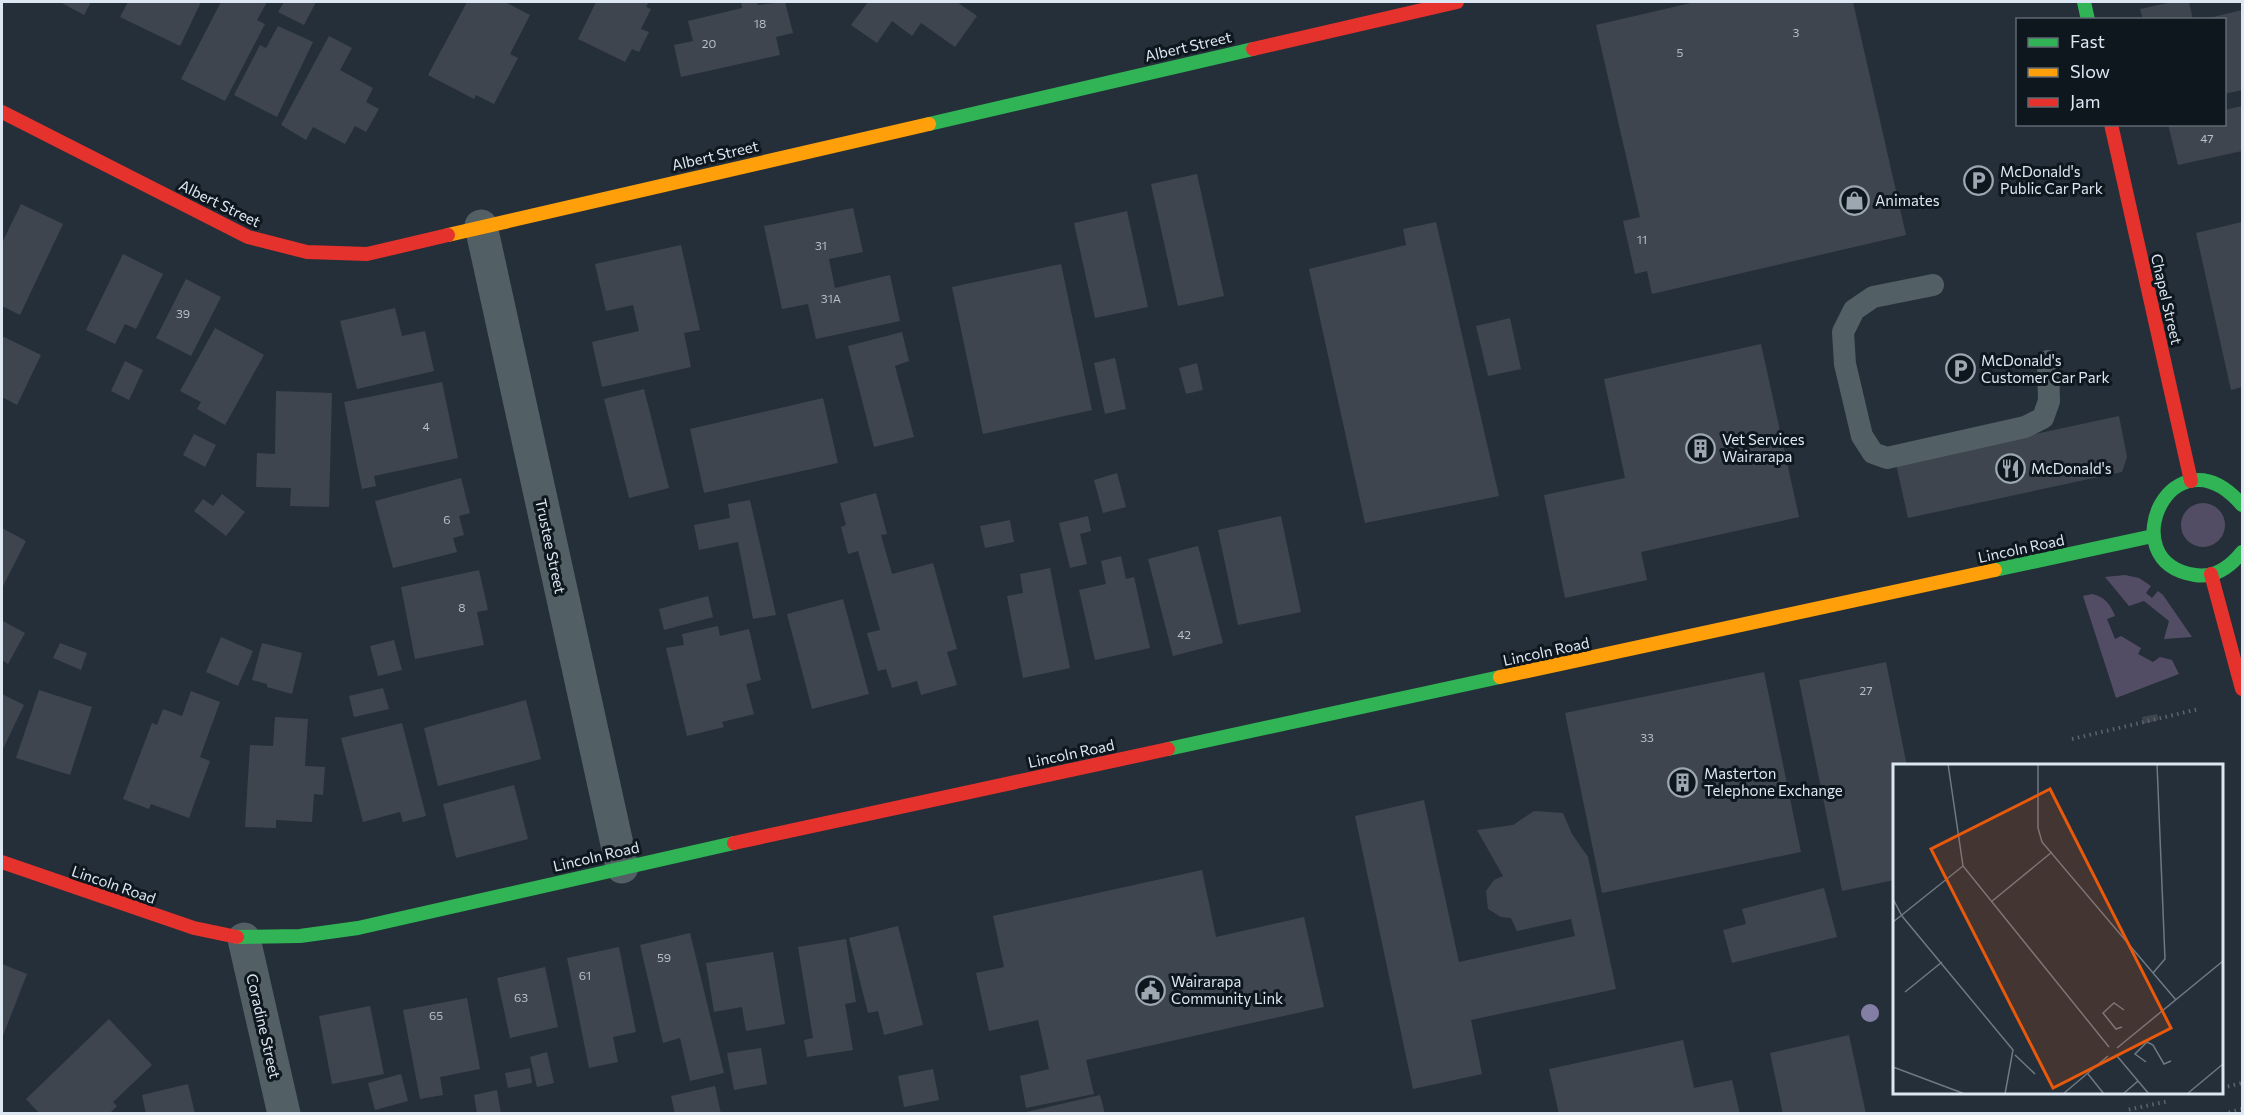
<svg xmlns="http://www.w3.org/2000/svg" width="2244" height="1115" viewBox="0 0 2244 1115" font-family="Commissioner,sans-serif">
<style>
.green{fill:#524d64}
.building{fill:#3f454f}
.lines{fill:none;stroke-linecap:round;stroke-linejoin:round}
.path{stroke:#5b656b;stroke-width:4;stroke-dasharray:1.5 4.5;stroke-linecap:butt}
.lane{stroke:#525f64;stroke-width:22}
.street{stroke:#525f64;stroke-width:33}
.fast{stroke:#30b455;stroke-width:14}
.slow{stroke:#ff9f0a;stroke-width:14}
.jam{stroke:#e5322d;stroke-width:14}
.tree{fill:#837ea3}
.labels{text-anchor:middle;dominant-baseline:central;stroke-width:6;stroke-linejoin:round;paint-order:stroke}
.number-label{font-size:12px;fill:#b5beca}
.street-label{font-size:15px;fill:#dce7f3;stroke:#0e161e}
.poi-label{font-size:15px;fill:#dce7f3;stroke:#0e161e;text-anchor:start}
.inset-road{fill:none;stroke:#6e7983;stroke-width:1.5}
.view{fill:#e8590c;fill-opacity:0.15;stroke:#e8590c;stroke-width:3}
.inset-edge{fill:none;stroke:#dce7f3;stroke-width:3}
</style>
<rect width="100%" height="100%" fill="#252f39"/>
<g class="green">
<circle cx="2203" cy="525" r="22"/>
<path d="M 2125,575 L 2139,578 L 2151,586 L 2146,593 L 2152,598 L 2158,591 L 2163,595 L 2192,637 L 2164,639 L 2169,621 L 2144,601 L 2129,606 L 2105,577 Z"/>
<path d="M 2092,594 C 2105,597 2110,604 2115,616 L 2107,619 L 2115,639 L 2121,636 L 2141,648 L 2138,654 L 2153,662 L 2160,657 L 2172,660 L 2179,674 L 2116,698 L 2083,596 Z"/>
</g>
<g class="building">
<path d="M 60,2 L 91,2 L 84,15 Z"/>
<path d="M 128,2 L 201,2 L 180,46 L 120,17 Z"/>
<path d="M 221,2 L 267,2 L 257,20 L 265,24 L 225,101 L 181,79 Z"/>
<path d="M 284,2 L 316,2 L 304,25 L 278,12 Z"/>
<path d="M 467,2 L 505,2 L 530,15 L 510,54 L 518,58 L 494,104 L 476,95 L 474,99 L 428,75 Z"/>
<path d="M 596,2 L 649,2 L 646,7 L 651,9 L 641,29 L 649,32 L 639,52 L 632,49 L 625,62 L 578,39 Z"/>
<path d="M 741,2 L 757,2 L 758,5 L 785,2 L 793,33 L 776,37 L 780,55 L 681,77 L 674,45 L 693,41 L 688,21 L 742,8 Z"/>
<path d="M 868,2 L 957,2 L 977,16 L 955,47 L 921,23 L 912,36 L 892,21 L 877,43 L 851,25 Z"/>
<path d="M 1695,2 L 1853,2 L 1906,235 L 1652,294 L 1647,271 L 1635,274 L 1623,221 L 1640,217 L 1596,25 Z"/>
<path d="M 2172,2 L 2189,2 L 2193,20 L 2143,20 L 2140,9 Z"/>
<path d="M 2242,10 L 2242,90 L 2224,94 L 2224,20 L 2205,19 Z"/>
<path d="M 278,26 L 313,42 L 277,117 L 234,95 L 260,45 L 266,48 Z"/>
<path d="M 329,36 L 352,48 L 340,70 L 373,88 L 366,102 L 379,109 L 366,132 L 355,126 L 345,144 L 313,127 L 306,140 L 281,125 Z"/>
<path d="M 2242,106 L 2242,151 L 2178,165 L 2168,124 L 2224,124 L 2224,110 Z"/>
<path d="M 1197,174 L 1224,296 L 1178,306 L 1151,184 Z"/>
<path d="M 21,204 L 63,224 L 20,315 L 2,306 L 2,243 Z"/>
<path d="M 853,208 L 863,252 L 829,259 L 835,288 L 890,275 L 900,321 L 816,339 L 808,304 L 782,309 L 764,226 Z"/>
<path d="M 1127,211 L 1148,307 L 1095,318 L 1074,223 Z"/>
<path d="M 1436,222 L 1499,496 L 1365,523 L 1309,269 L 1406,245 L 1403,229 Z"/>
<path d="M 2242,222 L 2242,387 L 2231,390 L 2196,233 Z"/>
<path d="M 681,245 L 700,330 L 684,333 L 691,367 L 602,387 L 592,342 L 639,331 L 633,305 L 606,311 L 595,264 Z"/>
<path d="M 123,254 L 163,274 L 136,329 L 125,324 L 115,344 L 86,330 Z"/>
<path d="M 1061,264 L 1092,410 L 983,434 L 952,287 Z"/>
<path d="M 186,279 L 221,297 L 191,356 L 156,338 Z"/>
<path d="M 395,308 L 402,336 L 425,331 L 434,371 L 357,389 L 340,321 Z"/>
<path d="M 1510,318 L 1521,369 L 1488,376 L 1476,326 Z"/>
<path d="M 215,328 L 264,355 L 225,425 L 197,409 L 201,402 L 180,391 Z"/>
<path d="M 902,332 L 909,361 L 895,366 L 914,437 L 874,447 L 848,346 Z"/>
<path d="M 2,336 L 41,355 L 17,405 L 2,397 Z"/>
<path d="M 1761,344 L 1799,517 L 1641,552 L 1647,580 L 1565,598 L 1544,495 L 1625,478 L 1604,379 Z"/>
<path d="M 1115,358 L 1126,409 L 1105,414 L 1094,363 Z"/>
<path d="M 125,361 L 143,370 L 129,400 L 111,391 Z"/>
<path d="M 1197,363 L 1203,390 L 1186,394 L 1179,368 Z"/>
<path d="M 442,382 L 458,458 L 374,476 L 376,486 L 362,489 L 344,402 Z"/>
<path d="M 644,389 L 669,488 L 629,498 L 604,399 Z"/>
<path d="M 276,391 L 332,393 L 329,507 L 290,506 L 291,488 L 256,487 L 257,453 L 275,454 Z"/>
<path d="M 823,398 L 838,463 L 704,493 L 690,429 Z"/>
<path d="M 2119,416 L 2127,457 L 2122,472 L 1908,518 L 1896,464 Z"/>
<path d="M 194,434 L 216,445 L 205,467 L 183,455 Z"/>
<path d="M 1117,473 L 1126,507 L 1103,513 L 1094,480 Z"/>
<path d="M 461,478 L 470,513 L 459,516 L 464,535 L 453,538 L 457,552 L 393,568 L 375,501 Z"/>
<path d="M 876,493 L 887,534 L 881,535 L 892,574 L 933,563 L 957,649 L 947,652 L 957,685 L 921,695 L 917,681 L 892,688 L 886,669 L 878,671 L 867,633 L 880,630 L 858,551 L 848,554 L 841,527 L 846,525 L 840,503 Z"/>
<path d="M 222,494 L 245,512 L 226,536 L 194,511 L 203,499 L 213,506 Z"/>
<path d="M 750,500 L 776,615 L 753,619 L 738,542 L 699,550 L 694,525 L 730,518 L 728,504 Z"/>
<path d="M 1088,516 L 1091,531 L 1080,534 L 1087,564 L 1070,568 L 1059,523 Z"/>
<path d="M 1281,516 L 1301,612 L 1238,625 L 1218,530 Z"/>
<path d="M 1010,520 L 1014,542 L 985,548 L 980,526 Z"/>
<path d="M 2,528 L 26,541 L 2,588 Z"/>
<path d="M 1198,546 L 1223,643 L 1173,656 L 1148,559 Z"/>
<path d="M 1121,556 L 1126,579 L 1134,577 L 1150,648 L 1095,660 L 1079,590 L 1106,584 L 1101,561 Z"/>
<path d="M 1050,568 L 1070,668 L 1023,678 L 1007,596 L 1023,593 L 1020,574 Z"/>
<path d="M 479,570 L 488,610 L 477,612 L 484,645 L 415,659 L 401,587 Z"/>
<path d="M 708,596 L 713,617 L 664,630 L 659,609 Z"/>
<path d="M 843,599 L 869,694 L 812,709 L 787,614 Z"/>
<path d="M 3,621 L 25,633 L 8,664 L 2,660 Z"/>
<path d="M 718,626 L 720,636 L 749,629 L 761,680 L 746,684 L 754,714 L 722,722 L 724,727 L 687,736 L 666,648 L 684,645 L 682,634 Z"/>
<path d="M 221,637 L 253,651 L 238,686 L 206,672 Z"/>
<path d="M 394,640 L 402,670 L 378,676 L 370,646 Z"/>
<path d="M 60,643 L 87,653 L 81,670 L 53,658 Z"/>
<path d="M 262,643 L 302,653 L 292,694 L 267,687 L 267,684 L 252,680 Z"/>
<path d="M 1886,662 L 1907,766 L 1894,766 L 1894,880 L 1842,891 L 1799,680 Z"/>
<path d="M 1764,672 L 1801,852 L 1602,893 L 1565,713 Z"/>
<path d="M 383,688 L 389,709 L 354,717 L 349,696 Z"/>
<path d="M 39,690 L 92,707 L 70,775 L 16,758 Z"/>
<path d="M 191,691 L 220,702 L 200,757 L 210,761 L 189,818 L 151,804 L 149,809 L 123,799 L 152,723 L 157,725 L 163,709 L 182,716 Z"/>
<path d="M 2,694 L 24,705 L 2,751 Z"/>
<path d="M 526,700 L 541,759 L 438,786 L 424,728 Z"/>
<path d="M 2157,714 L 2159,720 L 2143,724 L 2142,717 Z"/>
<path d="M 275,717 L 308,719 L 305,766 L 325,767 L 323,795 L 314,794 L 312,822 L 276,820 L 276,828 L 245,827 L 250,745 L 273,746 Z"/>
<path d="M 402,723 L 426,816 L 403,822 L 400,812 L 363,822 L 341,738 Z"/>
<path d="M 514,785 L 528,839 L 456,858 L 443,804 Z"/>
<path d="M 1424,800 L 1459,962 L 1575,936 L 1571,919 L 1517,931 L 1511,918 L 1501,917 L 1488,909 L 1486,891 L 1494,880 L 1503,876 L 1477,830 L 1513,825 L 1534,811 L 1563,813 L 1572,834 L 1588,857 L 1616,989 L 1471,1020 L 1482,1074 L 1413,1089 L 1355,816 Z"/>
<path d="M 1202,870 L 1216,937 L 1304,917 L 1324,1007 L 1086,1060 L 1094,1094 L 1026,1108 L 1020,1076 L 1049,1069 L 1038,1020 L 989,1031 L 976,973 L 1004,967 L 993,916 Z"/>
<path d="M 1824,888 L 1837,937 L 1732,963 L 1723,930 L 1746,924 L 1742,909 Z"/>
<path d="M 898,926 L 923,1025 L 884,1035 L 878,1011 L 868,1013 L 849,938 Z"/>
<path d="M 690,933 L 724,1073 L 690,1081 L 680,1038 L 663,1043 L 640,945 Z"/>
<path d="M 846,939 L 856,1002 L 845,1004 L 853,1050 L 807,1057 L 804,1040 L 813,1038 L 798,947 Z"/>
<path d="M 619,947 L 636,1032 L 613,1037 L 618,1062 L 589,1068 L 567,958 Z"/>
<path d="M 773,952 L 785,1024 L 746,1031 L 742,1007 L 714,1012 L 706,963 Z"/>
<path d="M 2,964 L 27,974 L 2,1038 Z"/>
<path d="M 545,967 L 558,1027 L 510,1038 L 497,978 Z"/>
<path d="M 467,998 L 480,1069 L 440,1077 L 443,1095 L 420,1099 L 403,1010 Z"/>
<path d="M 370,1006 L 384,1074 L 332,1084 L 319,1016 Z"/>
<path d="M 109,1019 L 152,1065 L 113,1102 L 117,1106 L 109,1114 L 40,1114 L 26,1099 Z"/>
<path d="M 1849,1035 L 1866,1114 L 1783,1114 L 1770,1053 Z"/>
<path d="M 1683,1040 L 1694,1088 L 1732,1080 L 1740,1114 L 1559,1114 L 1549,1069 Z"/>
<path d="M 761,1048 L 767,1084 L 734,1090 L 727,1053 Z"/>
<path d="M 547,1052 L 554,1083 L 537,1087 L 530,1057 Z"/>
<path d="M 530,1068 L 532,1083 L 508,1088 L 505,1073 Z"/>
<path d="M 933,1069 L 939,1100 L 904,1107 L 898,1076 Z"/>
<path d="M 401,1074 L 408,1101 L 375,1110 L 368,1083 Z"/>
<path d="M 188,1084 L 195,1114 L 146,1114 L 142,1095 Z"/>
<path d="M 715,1086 L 721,1114 L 675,1114 L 671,1096 Z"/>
<path d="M 497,1090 L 501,1114 L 477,1114 L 474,1095 Z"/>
<path d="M 1100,1095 L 1105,1114 L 1022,1114 L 1022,1113 Z"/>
</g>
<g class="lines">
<g class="path">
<path d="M 2072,739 L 2199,709"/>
<path d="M 2222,1088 L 2242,1083"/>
<path d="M 2200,1093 L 2202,1092"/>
<path d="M 2128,1114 L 2127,1110 L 2169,1101"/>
<path d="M 2223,1114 L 2242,1109"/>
</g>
<path class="lane" d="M 1933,285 L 1873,297 L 1854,310 L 1843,332 L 1845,364 L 1862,436 L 1873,453 L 1887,458 L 2025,427 L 2043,418 L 2049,401 L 2048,361"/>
<g class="street">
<path d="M 481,226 L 622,867"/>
<path d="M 244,939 L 284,1114"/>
</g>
<g class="fast">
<path d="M 2084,2 L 2088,20"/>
<path d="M 929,124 L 1253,49"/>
<path d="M 2242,505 C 2173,425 2109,562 2195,575 C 2215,578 2230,567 2242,552"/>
<path d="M 1995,570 L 2153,536"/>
<path d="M 1168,749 L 1500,677"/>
<path d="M 237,937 L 300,936 L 358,928 L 734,843"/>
</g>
<g class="slow">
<path d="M 448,235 L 929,124"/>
<path d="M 1500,677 L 1995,570"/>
</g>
<g class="jam">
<path d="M 1253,49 L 1457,2"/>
<path d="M 2,112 L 248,237 L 307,252 L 367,254 L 448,235"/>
<path d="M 2111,124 L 2191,481"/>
<path d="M 2211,574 L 2242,689"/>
<path d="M 734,843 L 1168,749"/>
<path d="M 2,862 L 194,928 L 237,937"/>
</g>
</g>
<circle class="tree" cx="1870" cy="1013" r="9"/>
<defs>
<symbol id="parking-ring" viewBox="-11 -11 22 22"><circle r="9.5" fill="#0e161e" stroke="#9ca7b2" stroke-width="1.5"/><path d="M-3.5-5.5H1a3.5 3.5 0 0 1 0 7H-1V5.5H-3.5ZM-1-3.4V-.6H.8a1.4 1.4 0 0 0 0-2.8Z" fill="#9ca7b2"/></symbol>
<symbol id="shop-ring" viewBox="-11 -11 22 22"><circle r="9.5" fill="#0e161e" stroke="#9ca7b2" stroke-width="1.5"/><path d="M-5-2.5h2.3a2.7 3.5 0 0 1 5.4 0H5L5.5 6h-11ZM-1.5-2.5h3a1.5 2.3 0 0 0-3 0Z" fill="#9ca7b2"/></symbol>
<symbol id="building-ring" viewBox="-11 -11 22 22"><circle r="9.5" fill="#0e161e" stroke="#9ca7b2" stroke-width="1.5"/><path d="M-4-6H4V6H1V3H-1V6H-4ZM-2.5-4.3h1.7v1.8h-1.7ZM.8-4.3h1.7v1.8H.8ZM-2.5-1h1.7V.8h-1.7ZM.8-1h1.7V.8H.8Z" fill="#9ca7b2"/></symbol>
<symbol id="restaurant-ring" viewBox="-11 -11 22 22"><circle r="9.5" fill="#0e161e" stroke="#9ca7b2" stroke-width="1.5"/><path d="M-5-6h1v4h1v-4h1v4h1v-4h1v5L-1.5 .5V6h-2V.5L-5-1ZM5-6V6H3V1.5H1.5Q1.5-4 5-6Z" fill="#9ca7b2"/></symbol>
<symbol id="civic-ring" viewBox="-11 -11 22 22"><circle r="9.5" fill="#0e161e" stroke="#9ca7b2" stroke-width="1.5"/><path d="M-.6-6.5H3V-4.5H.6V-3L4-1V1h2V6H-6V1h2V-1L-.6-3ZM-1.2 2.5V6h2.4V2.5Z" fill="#9ca7b2"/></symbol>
</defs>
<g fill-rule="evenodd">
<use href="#parking-ring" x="1962" y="164" width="33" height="33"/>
<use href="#shop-ring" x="1838" y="184" width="33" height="33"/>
<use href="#parking-ring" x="1944" y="352" width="33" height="33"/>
<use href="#building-ring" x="1684" y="432" width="33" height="33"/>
<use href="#restaurant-ring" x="1994" y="452" width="33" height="33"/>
<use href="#building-ring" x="1666" y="766" width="33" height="33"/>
<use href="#civic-ring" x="1134" y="974" width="33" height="33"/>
</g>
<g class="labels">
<g class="number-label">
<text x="760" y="23">18</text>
<text x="1796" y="32">3</text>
<text x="709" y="43">20</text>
<text x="1680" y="52">5</text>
<text x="2207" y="138">47</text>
<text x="1642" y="239">11</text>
<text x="821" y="245">31</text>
<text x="831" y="298">31A</text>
<text x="183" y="313">39</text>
<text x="426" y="426">4</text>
<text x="447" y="519">6</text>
<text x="462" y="607">8</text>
<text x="1184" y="634">42</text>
<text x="1866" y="690">27</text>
<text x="1647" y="737">33</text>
<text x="664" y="957">59</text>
<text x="585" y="975">61</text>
<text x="521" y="997">63</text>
<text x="436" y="1015">65</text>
</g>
<g class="street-label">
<text transform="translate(1188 46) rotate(-13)">Albert Street</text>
<text transform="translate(715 155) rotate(-13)">Albert Street</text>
<text transform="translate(220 203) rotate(26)">Albert Street</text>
<text transform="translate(2167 299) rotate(77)">Chapel Street</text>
<text transform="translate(551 546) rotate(78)">Trustee Street</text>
<text transform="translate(2021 548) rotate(-12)">Lincoln Road</text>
<text transform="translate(1546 651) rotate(-12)">Lincoln Road</text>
<text transform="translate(1071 753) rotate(-12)">Lincoln Road</text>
<text transform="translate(596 856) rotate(-13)">Lincoln Road</text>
<text transform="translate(114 884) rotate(19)">Lincoln Road</text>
<text transform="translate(264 1026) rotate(77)">Coradine Street</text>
</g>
<g class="poi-label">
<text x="2000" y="171">McDonald's<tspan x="2000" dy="17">Public Car Park</tspan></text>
<text x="1875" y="200">Animates</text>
<text x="1981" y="360">McDonald's<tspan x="1981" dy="17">Customer Car Park</tspan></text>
<text x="1722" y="439">Vet Services<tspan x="1722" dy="17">Wairarapa</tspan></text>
<text x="2031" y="468">McDonald's</text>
<text x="1704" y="773">Masterton<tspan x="1704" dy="17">Telephone Exchange</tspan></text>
<text x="1171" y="981">Wairarapa<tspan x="1171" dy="17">Community Link</tspan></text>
</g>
</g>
<g transform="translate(1893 764)">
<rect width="330" height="330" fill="#252f39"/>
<path class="inset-road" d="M 55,0 L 70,102 L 216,283M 145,0 L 145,64 L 149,78 L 283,236M 0,135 L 9,152 L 120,286 L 112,330M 98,138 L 159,88M 0,158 L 70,102M 260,209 L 272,195 L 264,0M 12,228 L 49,198M 229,263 L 223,265 L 210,249 L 221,239 L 231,246M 224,284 L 330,197M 122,291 L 142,310M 224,292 L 256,330M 253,298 L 242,290 L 254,278 L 260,281 L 271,300 L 278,297M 0,303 L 72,330M 195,310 L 211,330M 170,330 L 215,292M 230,330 L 245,317M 294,330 L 330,300"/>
<path class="view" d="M 157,25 L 278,264 L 160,324 L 38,85 Z"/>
<rect width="330" height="330" class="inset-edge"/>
</g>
<rect width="2244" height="1115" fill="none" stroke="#dce7f3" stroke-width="6"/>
<rect x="2016" y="18" width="210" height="108" fill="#0e161e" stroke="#606a73" stroke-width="1.5"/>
<rect x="2028" y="38" width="30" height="9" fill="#30b455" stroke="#606a73" stroke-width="1.5"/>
<text x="2070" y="48" font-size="18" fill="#dce7f3">Fast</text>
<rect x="2028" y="68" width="30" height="9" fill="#ff9f0a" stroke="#606a73" stroke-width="1.5"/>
<text x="2070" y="78" font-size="18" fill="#dce7f3">Slow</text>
<rect x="2028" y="98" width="30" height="9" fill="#e5322d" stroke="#606a73" stroke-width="1.5"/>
<text x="2070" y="108" font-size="18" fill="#dce7f3">Jam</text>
</svg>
